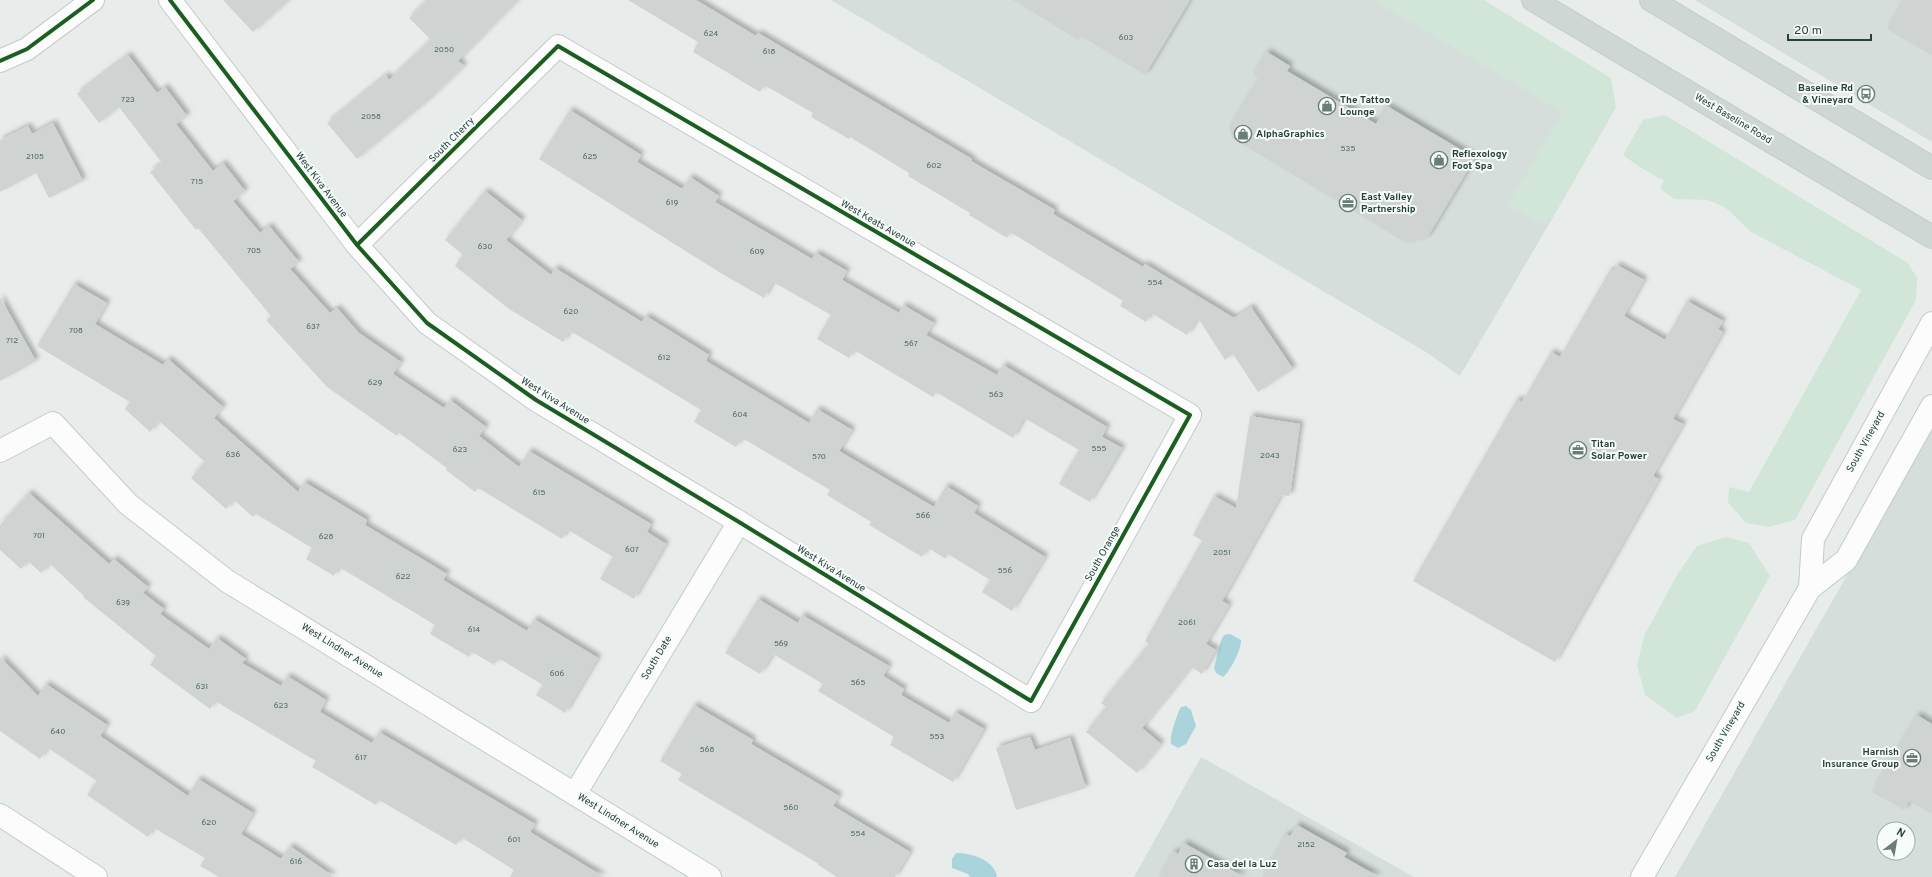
<svg xmlns="http://www.w3.org/2000/svg" width="1932" height="877" viewBox="0 0 1932 877" font-family="Overpass,sans-serif">
<style>
.built{fill:#d6dedb;fill-rule:evenodd}
.green{fill:#d1e6d8}
.water{fill:#a9d4db}
.building{fill:#cfd4d2;filter:url(#shadow)}
.lines{fill:none;stroke-linecap:round;stroke-linejoin:round}
.minor-casing{stroke:#c5cac8;stroke-width:24}
.major-casing{stroke:#c3ccc9;stroke-width:24}
.minor{stroke:#fcfcfc;stroke-width:22}
.major{stroke:#cfd7d5;stroke-width:22}
.cycleway-casing{stroke:#f7fbf9;stroke-width:6}
.cycleway{stroke:#1b5e20;stroke-width:4}
.labels{text-anchor:middle;dominant-baseline:central;stroke-width:4;stroke-linejoin:round;paint-order:stroke}
.number-label{font-size:8px;fill:#506761}
.poi-label{font-size:10px;font-weight:bold;fill:#24423a;stroke:#f7fbf9;text-anchor:start}
.street-label{font-size:10px;fill:#24423a;stroke:#f7fbf9}
</style>
<defs>
<filter id="shadow"><feDropShadow dx="3.5" dy="-3.5" stdDeviation="2" flood-color="#0004"/></filter>
</defs>
<rect width="100%" height="100%" fill="#e8edeb"/>
<g class="built">
<path d="M 831,0 L 1482,0 L 1616,107 L 1552,219 L 1460,376 L 1426,352 Z"/>
<path d="M 1695,0 L 1932,0 L 1932,142 Z"/>
<path d="M 1932,426 L 1932,877 L 1675,877 ZM 1884,829 L 1908,829 L 1908,853 L 1884,853 Z"/>
<path d="M 1201,757 L 1414,877 L 1134,877 Z"/>
</g>
<g class="green">
<path d="M 1373,0 L 1484,0 L 1611,78 L 1616,107 L 1552,219 L 1539,222 L 1508,205 L 1563,112 Z"/>
<path d="M 1665,115 L 1908,263 L 1917,278 L 1916,300 L 1795,520 L 1769,527 L 1746,523 L 1728,503 L 1729,487 L 1749,492 L 1861,290 L 1751,232 L 1726,208 L 1708,200 L 1674,199 L 1660,188 L 1664,181 L 1638,166 L 1623,155 L 1643,120 Z"/>
<path d="M 1726,537 L 1749,543 L 1770,576 L 1695,711 L 1677,718 L 1645,695 L 1637,665 L 1644,636 L 1677,575 L 1697,546 Z"/>
</g>
<g class="water">
<path d="M 1230,634 L 1241,640 C 1242,648 1230,672 1223,677 L 1216,673 L 1214,668 C 1217,658 1219,642 1224,635 Z"/>
<path d="M 1186,706 L 1191,710 L 1196,726 L 1186,744 L 1178,748 L 1171,744 C 1169,737 1177,714 1181,707 Z"/>
<path d="M 956,853 C 971,853 992,859 997,875 L 996,877 L 970,877 L 968,874 L 952,868 L 952,859 Z"/>
</g>
<g class="building">
<path d="M 223,0 L 289,0 L 253,32 Z"/>
<path d="M 428,0 L 518,0 L 458,61 L 464,66 L 431,98 L 357,159 L 327,123 L 386,75 L 389,80 L 431,40 L 409,18 Z"/>
<path d="M 628,0 L 696,0 L 756,36 L 758,33 L 972,159 L 971,161 L 1055,210 L 1053,214 L 1143,267 L 1145,264 L 1234,318 L 1251,307 L 1293,369 L 1258,392 L 1233,354 L 1225,360 L 1198,318 L 1187,335 L 1151,313 L 1146,322 L 1120,306 L 1123,301 L 1010,232 L 1007,238 L 969,215 L 970,213 L 908,176 L 909,173 L 850,137 L 849,139 L 811,117 L 813,113 L 764,85 L 760,92 L 693,52 L 698,42 Z"/>
<path d="M 1013,0 L 1190,0 L 1145,75 L 1081,36 L 1078,40 Z"/>
<path d="M 1904,0 L 1932,0 L 1932,56 L 1887,29 Z"/>
<path d="M 1267,52 L 1290,66 L 1287,71 L 1376,124 L 1387,106 L 1475,158 L 1427,238 L 1406,243 L 1232,138 L 1229,128 L 1259,79 L 1253,75 Z"/>
<path d="M 128,55 L 157,93 L 165,87 L 187,116 L 176,124 L 213,171 L 223,163 L 245,191 L 233,201 L 260,233 L 269,226 L 299,262 L 290,269 L 330,313 L 337,308 L 359,333 L 401,362 L 393,374 L 444,408 L 450,400 L 486,427 L 479,436 L 519,467 L 529,451 L 651,524 L 647,532 L 666,544 L 634,599 L 600,579 L 613,557 L 568,530 L 562,539 L 478,488 L 475,492 L 446,470 L 447,468 L 399,433 L 397,436 L 327,387 L 266,320 L 271,316 L 198,228 L 196,230 L 150,172 L 162,163 L 119,107 L 99,123 L 77,94 Z"/>
<path d="M 570,110 L 641,155 L 637,162 L 682,189 L 690,177 L 719,196 L 715,202 L 812,259 L 816,253 L 847,271 L 842,280 L 899,313 L 903,305 L 934,323 L 926,335 L 997,375 L 1003,365 L 1107,427 L 1102,437 L 1122,448 L 1090,502 L 1059,484 L 1079,450 L 1024,418 L 1013,438 L 936,392 L 933,397 L 854,350 L 849,358 L 817,339 L 831,315 L 773,282 L 764,298 L 719,272 L 539,159 Z"/>
<path d="M 53,123 L 83,181 L 49,198 L 36,173 L 0,192 L 0,140 L 28,126 L 32,134 Z"/>
<path d="M 485,191 L 522,220 L 506,240 L 551,275 L 555,268 L 642,322 L 646,316 L 709,355 L 706,361 L 809,423 L 817,409 L 852,430 L 839,451 L 934,507 L 946,486 L 978,506 L 974,513 L 1045,557 L 1012,611 L 982,592 L 990,580 L 948,554 L 946,559 L 928,548 L 922,557 L 869,525 L 871,522 L 827,495 L 830,490 L 742,438 L 736,447 L 694,422 L 701,410 L 594,345 L 570,331 L 563,342 L 509,309 L 455,266 L 463,255 L 445,240 Z"/>
<path d="M 1617,265 L 1644,280 L 1624,316 L 1665,340 L 1687,301 L 1723,321 L 1718,329 L 1723,332 L 1673,419 L 1683,424 L 1653,476 L 1659,479 L 1555,662 L 1413,581 L 1517,399 L 1522,402 L 1551,352 L 1560,357 L 1610,270 L 1613,271 Z"/>
<path d="M 74,284 L 107,303 L 95,324 L 163,365 L 168,359 L 223,407 L 214,418 L 298,492 L 304,482 L 367,520 L 365,525 L 447,574 L 443,580 L 527,631 L 534,619 L 598,658 L 565,713 L 536,695 L 543,685 L 498,658 L 494,665 L 472,652 L 469,657 L 430,634 L 435,625 L 339,567 L 334,576 L 306,559 L 312,548 L 256,514 L 253,517 L 234,500 L 226,509 L 191,478 L 205,462 L 159,421 L 150,432 L 125,409 L 130,402 L 37,346 Z"/>
<path d="M 0,297 L 36,361 L 0,381 Z"/>
<path d="M 1250,416 L 1300,424 L 1290,496 L 1281,495 L 1222,601 L 1229,605 L 1206,644 L 1216,650 L 1202,674 L 1191,667 L 1142,728 L 1161,744 L 1137,773 L 1086,732 L 1106,707 L 1101,703 L 1149,644 L 1145,641 L 1202,541 L 1193,535 L 1214,496 L 1236,508 Z"/>
<path d="M 29,493 L 109,564 L 114,559 L 148,587 L 143,593 L 164,609 L 160,614 L 209,649 L 217,638 L 246,659 L 242,663 L 281,686 L 287,676 L 326,700 L 320,712 L 372,743 L 379,732 L 535,824 L 530,832 L 604,877 L 510,877 L 514,870 L 461,837 L 456,845 L 379,800 L 376,805 L 312,767 L 316,761 L 215,701 L 210,709 L 150,665 L 156,656 L 83,597 L 84,596 L 50,564 L 41,573 L 28,561 L 21,569 L 0,550 L 0,525 Z"/>
<path d="M 758,599 L 798,623 L 802,615 L 889,666 L 883,676 L 904,689 L 901,695 L 949,723 L 955,712 L 984,729 L 953,782 L 890,745 L 894,737 L 818,691 L 823,684 L 773,654 L 760,674 L 725,653 Z"/>
<path d="M 0,657 L 38,696 L 46,684 L 107,725 L 100,736 L 188,796 L 198,779 L 253,813 L 241,834 L 281,859 L 290,846 L 334,877 L 219,877 L 200,866 L 205,858 L 154,828 L 148,837 L 87,795 L 97,781 L 48,748 L 40,759 L 0,731 Z"/>
<path d="M 694,705 L 753,740 L 751,744 L 839,796 L 833,806 L 910,852 L 895,877 L 837,877 L 818,865 L 819,864 L 678,780 L 682,774 L 660,761 Z"/>
<path d="M 1917,715 L 1932,724 L 1932,814 L 1909,801 L 1904,810 L 1872,792 Z"/>
<path d="M 1030,737 L 1035,750 L 1070,738 L 1086,788 L 1016,810 L 996,748 Z"/>
<path d="M 1297,825 L 1347,853 L 1344,857 L 1379,877 L 1262,877 L 1286,834 L 1290,836 Z"/>
<path d="M 1184,843 L 1244,877 L 1159,877 L 1174,851 L 1178,854 Z"/>
</g>
<g class="lines">
<defs>
<g id="minor">
<path d="M 170,0 L 357,245 L 427,323 L 536,400 L 739,522 L 1031,701 L 1190,415 L 558,46 L 357,245"/>
<path d="M 0,61 L 27,49 L 93,0"/>
<path d="M 0,451 L 53,423 L 128,504 L 227,581 L 710,877"/>
<path d="M 1810,588 L 1813,539 L 1932,323"/>
<path d="M 575,794 L 739,522"/>
<path d="M 0,815 L 96,877"/>
<path d="M 1642,877 L 1810,588 L 1846,560 L 1932,406"/>
</g>
<g id="major">
<path d="M 1533,0 L 1932,237"/>
<path d="M 1651,0 L 1932,168"/>
</g>
</defs>
<use href="#minor" class="minor-casing"/>
<use href="#major" class="major-casing"/>
<use href="#minor" class="minor"/>
<use href="#major" class="major"/>
<defs>
<g id="cycleway">
<path d="M 170,0 L 357,245 L 427,323 L 536,400 L 739,522 L 1031,701 L 1190,415 L 558,46 L 357,245"/>
<path d="M 0,61 L 27,49 L 93,0"/>
</g>
</defs>
<use href="#cycleway" class="cycleway-casing"/>
<use href="#cycleway" class="cycleway"/>
</g>
<defs>
<symbol id="bus-ring" viewBox="-11 -11 22 22"><circle r="9.5" fill="#f7fbf9" stroke="#697e78" stroke-width="1.5"/><path d="M-5-6H5V4H4V6H2V4H-2V6H-4V4H-5ZM-3.5-4V0h7V-4ZM-3.5 1.2v1.5H-2V1.2ZM2 1.2v1.5H3.5V1.2Z" fill="#697e78"/></symbol>
<symbol id="shop-ring" viewBox="-11 -11 22 22"><circle r="9.5" fill="#f7fbf9" stroke="#697e78" stroke-width="1.5"/><path d="M-5-2.5h2.3a2.7 3.5 0 0 1 5.4 0H5L5.5 6h-11ZM-1.5-2.5h3a1.5 2.3 0 0 0-3 0Z" fill="#697e78"/></symbol>
<symbol id="office-ring" viewBox="-11 -11 22 22"><circle r="9.5" fill="#f7fbf9" stroke="#697e78" stroke-width="1.5"/><path d="M-6-3h4V-5.5h4V-3h4V5H-6ZM-1-4.5V-3h2v-1.5ZM-6 0V1H6V0Z" fill="#697e78"/></symbol>
<symbol id="building-ring" viewBox="-11 -11 22 22"><circle r="9.5" fill="#f7fbf9" stroke="#697e78" stroke-width="1.5"/><path d="M-4-6H4V6H1V3H-1V6H-4ZM-2.5-4.3h1.7v1.8h-1.7ZM.8-4.3h1.7v1.8H.8ZM-2.5-1h1.7V.8h-1.7ZM.8-1h1.7V.8H.8Z" fill="#697e78"/></symbol>
</defs>
<g fill-rule="evenodd">
<use href="#bus-ring" x="1856" y="84" width="20" height="20"/>
<use href="#shop-ring" x="1317" y="96" width="20" height="20"/>
<use href="#shop-ring" x="1233" y="124" width="20" height="20"/>
<use href="#shop-ring" x="1429" y="150" width="20" height="20"/>
<use href="#office-ring" x="1338" y="193" width="20" height="20"/>
<use href="#office-ring" x="1568" y="440" width="20" height="20"/>
<use href="#office-ring" x="1902" y="748" width="20" height="20"/>
<use href="#building-ring" x="1184" y="854" width="20" height="20"/>
</g>
<g class="labels">
<g class="number-label">
<text x="711" y="34">624</text>
<text x="1126" y="38">603</text>
<text x="444" y="50">2050</text>
<text x="769" y="52">618</text>
<text x="128" y="100">723</text>
<text x="371" y="117">2058</text>
<text x="1348" y="149">535</text>
<text x="35" y="157">2105</text>
<text x="590" y="157">625</text>
<text x="934" y="166">602</text>
<text x="197" y="182">715</text>
<text x="672" y="203">619</text>
<text x="485" y="247">630</text>
<text x="254" y="251">705</text>
<text x="757" y="252">609</text>
<text x="1155" y="283">554</text>
<text x="571" y="312">620</text>
<text x="313" y="327">637</text>
<text x="76" y="331">708</text>
<text x="12" y="341">712</text>
<text x="911" y="344">567</text>
<text x="664" y="358">612</text>
<text x="375" y="383">629</text>
<text x="996" y="395">563</text>
<text x="740" y="415">604</text>
<text x="1099" y="449">555</text>
<text x="460" y="450">623</text>
<text x="233" y="455">636</text>
<text x="1270" y="456">2043</text>
<text x="819" y="457">570</text>
<text x="539" y="493">615</text>
<text x="923" y="516">566</text>
<text x="39" y="536">701</text>
<text x="326" y="537">628</text>
<text x="632" y="550">607</text>
<text x="1222" y="553">2051</text>
<text x="1005" y="571">556</text>
<text x="403" y="577">622</text>
<text x="123" y="603">639</text>
<text x="1187" y="623">2061</text>
<text x="474" y="630">614</text>
<text x="781" y="644">569</text>
<text x="557" y="674">606</text>
<text x="858" y="683">565</text>
<text x="202" y="687">631</text>
<text x="281" y="706">623</text>
<text x="58" y="732">640</text>
<text x="937" y="737">553</text>
<text x="707" y="750">568</text>
<text x="361" y="758">617</text>
<text x="791" y="808">560</text>
<text x="209" y="823">620</text>
<text x="858" y="834">554</text>
<text x="514" y="840">601</text>
<text x="1306" y="845">2152</text>
<text x="296" y="862">616</text>
</g>
<g class="poi-label">
<text x="1853" y="88" text-anchor="end">Baseline Rd<tspan x="1853" dy="12">&amp; Vineyard</tspan></text>
<text x="1340" y="100">The Tattoo<tspan x="1340" dy="12">Lounge</tspan></text>
<text x="1256" y="134">AlphaGraphics</text>
<text x="1452" y="154">Reflexology<tspan x="1452" dy="12">Foot Spa</tspan></text>
<text x="1361" y="197">East Valley<tspan x="1361" dy="12">Partnership</tspan></text>
<text x="1591" y="444">Titan<tspan x="1591" dy="12">Solar Power</tspan></text>
<text x="1899" y="752" text-anchor="end">Harnish<tspan x="1899" dy="12">Insurance Group</tspan></text>
<text x="1207" y="864">Casa del la Luz</text>
</g>
<g class="street-label">
<text transform="translate(1733 119) rotate(31)">West Baseline Road</text>
<text transform="translate(452 140) rotate(-45)">South Cherry</text>
<text transform="translate(321 185) rotate(53)">West Kiva Avenue</text>
<text transform="translate(878 224) rotate(30)">West Keats Avenue</text>
<text transform="translate(555 401) rotate(32)">West Kiva Avenue</text>
<text transform="translate(1866 442) rotate(-61)">South Vineyard</text>
<text transform="translate(1103 554) rotate(-61)">South Orange</text>
<text transform="translate(831 569) rotate(32)">West Kiva Avenue</text>
<text transform="translate(342 651) rotate(32)">West Lindner Avenue</text>
<text transform="translate(657 658) rotate(-59)">South Date</text>
<text transform="translate(1726 732) rotate(-60)">South Vineyard</text>
<text transform="translate(618 821) rotate(32)">West Lindner Avenue</text>
</g>
</g>
<g transform="translate(1896 841) rotate(31)"><circle r="19" fill="#f7fbf9" stroke="#a3b1ad"/>
<path d="M0-3L7 15L0 10L-7 15Z" fill="#697e78"/>
<text y="-6" font-size="11" font-weight="bold" text-anchor="middle" fill="#24423a">N</text>
</g>
<path d="M1788 34v6h83v-6" fill="none" stroke="#24423a" stroke-width="2"/>
<text x="1794" y="34" font-size="12" fill="#24423a" stroke="#f7fbf9" stroke-width="3" paint-order="stroke">20 m</text>
</svg>
